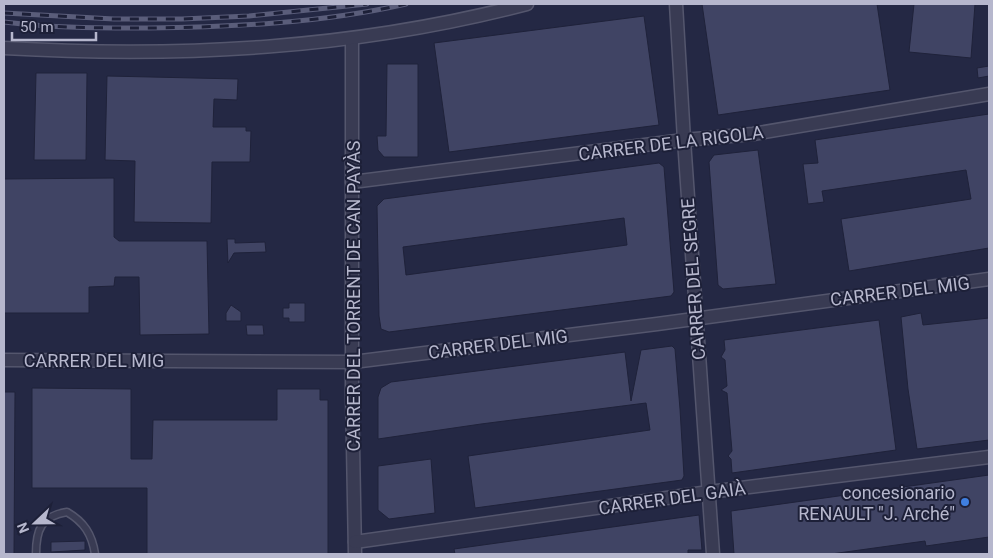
<svg xmlns="http://www.w3.org/2000/svg" width="993" height="558" viewBox="0 0 993 558" font-family="Roboto,sans-serif">
<style>
.building{fill:#404464;stroke:#1f223a;fill-rule:evenodd}
.lines{fill:none;stroke-linecap:round;stroke-linejoin:round}
.lane-casing{stroke:#54566d;stroke-width:9}
.street-casing{stroke:#54566d;stroke-width:15}
.lane{stroke:#393b53;stroke-width:6}
.street{stroke:#393b53;stroke-width:12}
.rail-casing{stroke:#5a5d7a;stroke-width:5}
.rail{stroke:#1d2038;stroke-width:3;stroke-dasharray:9;stroke-linecap:butt}
.shop-dot{fill:#3f7fe0;stroke:#1d2038;stroke-width:2}
.labels{text-anchor:middle;dominant-baseline:central;stroke-width:4;stroke-linejoin:round;paint-order:stroke}
.street-label{font-size:18px;fill:#b6b7cd;stroke:#1d2038}
.poi-label{font-size:18px;fill:#b6b7cd;stroke:#1d2038;text-anchor:end}
</style>
<rect width="100%" height="100%" fill="#242844"/>
<g class="building">
<path d="M 702,4 L 877,4 L 890,90 L 718,115 Z"/>
<path d="M 914,4 L 975,4 L 971,58 L 909,52 Z"/>
<path d="M 644,16 L 659,125 L 449,152 L 434,43 Z"/>
<path d="M 387,64 L 418,64 L 418,157 L 384,157 L 378,150 L 377,136 L 386,136 Z"/>
<path d="M 989,66 L 989,76 L 978,78 L 977,68 Z"/>
<path d="M 36,73 L 87,73 L 86,160 L 34,160 Z"/>
<path d="M 107,76 L 238,79 L 237,100 L 214,99 L 213,127 L 246,127 L 246,131 L 251,131 L 250,162 L 212,162 L 211,223 L 134,222 L 135,161 L 105,160 Z"/>
<path d="M 989,114 L 989,248 L 849,271 L 841,219 L 971,199 L 966,170 L 822,191 L 824,202 L 808,204 L 803,164 L 818,163 L 815,140 Z"/>
<path d="M 758,150 L 776,284 L 723,289 L 718,285 L 709,162 L 714,155 Z"/>
<path d="M 659,163 L 664,167 L 674,292 L 671,296 L 389,332 L 381,329 L 379,316 L 377,206 L 384,199 ZM 624,218 L 627,245 L 406,275 L 403,247 Z"/>
<path d="M 114,178 L 114,237 L 119,241 L 207,241 L 209,334 L 140,335 L 139,277 L 115,277 L 114,286 L 89,287 L 89,313 L 4,313 L 4,179 Z"/>
<path d="M 227,239 L 235,239 L 235,243 L 265,242 L 266,252 L 234,253 L 228,263 Z"/>
<path d="M 289,303 L 305,303 L 305,322 L 289,322 L 289,318 L 283,318 L 283,308 L 289,308 Z"/>
<path d="M 231,305 L 241,312 L 241,321 L 226,321 L 226,313 Z"/>
<path d="M 921,313 L 923,325 L 989,318 L 989,440 L 917,449 L 908,389 L 901,317 Z"/>
<path d="M 879,320 L 896,450 L 732,473 L 731,459 L 728,456 L 732,451 L 727,393 L 721,390 L 727,386 L 725,360 L 721,357 L 725,350 L 724,340 Z"/>
<path d="M 246,325 L 263,325 L 264,335 L 247,335 Z"/>
<path d="M 672,346 L 675,349 L 680,409 L 684,476 L 682,480 L 475,508 L 468,456 L 650,430 L 646,403 L 481,424 L 378,439 L 378,397 L 381,388 L 391,382 L 625,352 L 631,401 L 641,350 Z"/>
<path d="M 32,388 L 131,389 L 131,459 L 152,459 L 153,420 L 277,420 L 277,389 L 320,389 L 320,400 L 328,400 L 328,554 L 147,554 L 147,488 L 32,488 Z"/>
<path d="M 4,392 L 15,392 L 14,554 L 4,554 Z"/>
<path d="M 431,459 L 435,513 L 389,519 L 378,510 L 378,466 Z"/>
<path d="M 989,475 L 989,537 L 926,546 L 925,541 L 831,554 L 734,554 L 731,511 Z"/>
<path d="M 699,515 L 702,550 L 688,550 L 688,554 L 455,554 L 454,549 Z"/>
<path d="M 85,541 L 85,550 L 51,552 L 51,542 Z"/>
</g>
<g class="lines">
<defs>
<path id="lane" d="M 36,554 C 36,530 41,516 67,512 C 84,522 92,534 95,554"/>
<g id="street">
<path d="M 676,4 L 684,140 L 713,554"/>
<path d="M 352,39 L 352,392 L 355,554"/>
<path d="M 4,48 C 182,58 354,49 527,4"/>
<path d="M 352,182 L 684,140 L 753,134 L 989,94"/>
<path d="M 4,360 L 353,362 L 657,324 L 989,279"/>
<path d="M 355,542 L 709,492 L 989,457"/>
</g>
</defs>
<use href="#lane" class="lane-casing"/>
<use href="#street" class="street-casing"/>
<use href="#lane" class="lane"/>
<use href="#street" class="street"/>
<defs>
<g id="rail">
<path d="M 4,13 L 114,19 L 182,19 L 249,16 L 367,4"/>
<path d="M 4,22 C 51,28 101,28 148,28 C 234,27 322,23 406,4"/>
</g>
</defs>
<use href="#rail" class="rail-casing"/>
<use href="#rail" class="rail"/>
</g>
<circle class="shop-dot" cx="965" cy="502" r="5"/>
<g class="labels">
<g class="street-label">
<text transform="translate(671 143) rotate(-7)">CARRER DE LA RIGOLA</text>
<text transform="translate(693 279) rotate(-94)">CARRER DEL SEGRE</text>
<text transform="translate(900 291) rotate(-7)">CARRER DEL MIG</text>
<text transform="translate(353 296) rotate(-90)">CARRER DEL TORRENT DE CAN PAYÀS</text>
<text transform="translate(498 344) rotate(-7)">CARRER DEL MIG</text>
<text x="94" y="360">CARRER DEL MIG</text>
<text transform="translate(672 498) rotate(-8)">CARRER DEL GAIÀ</text>
</g>
<g class="poi-label">
<text x="955" y="492">concesionario<tspan x="955" dy="21">RENAULT "J. Arché"</tspan></text>
</g>
</g>
<rect width="993" height="558" fill="none" stroke="#b6b7cd" stroke-width="10"/>
<g transform="translate(35 523) rotate(248)" stroke="#1d2038" stroke-width="4" paint-order="stroke">
<path d="M0-4L9 19L0 12L-9 19Z" fill="#b6b7cd"/>
<text y="-8" font-size="14" font-weight="bold" text-anchor="middle" fill="#b6b7cd">N</text>
</g>
<path d="M12 32v8h84v-8" fill="none" stroke="#b6b7cd" stroke-width="2.5"/>
<text x="20" y="32" font-size="15" fill="#b6b7cd" stroke="#1d2038" stroke-width="4" paint-order="stroke">50 m</text>
</svg>
